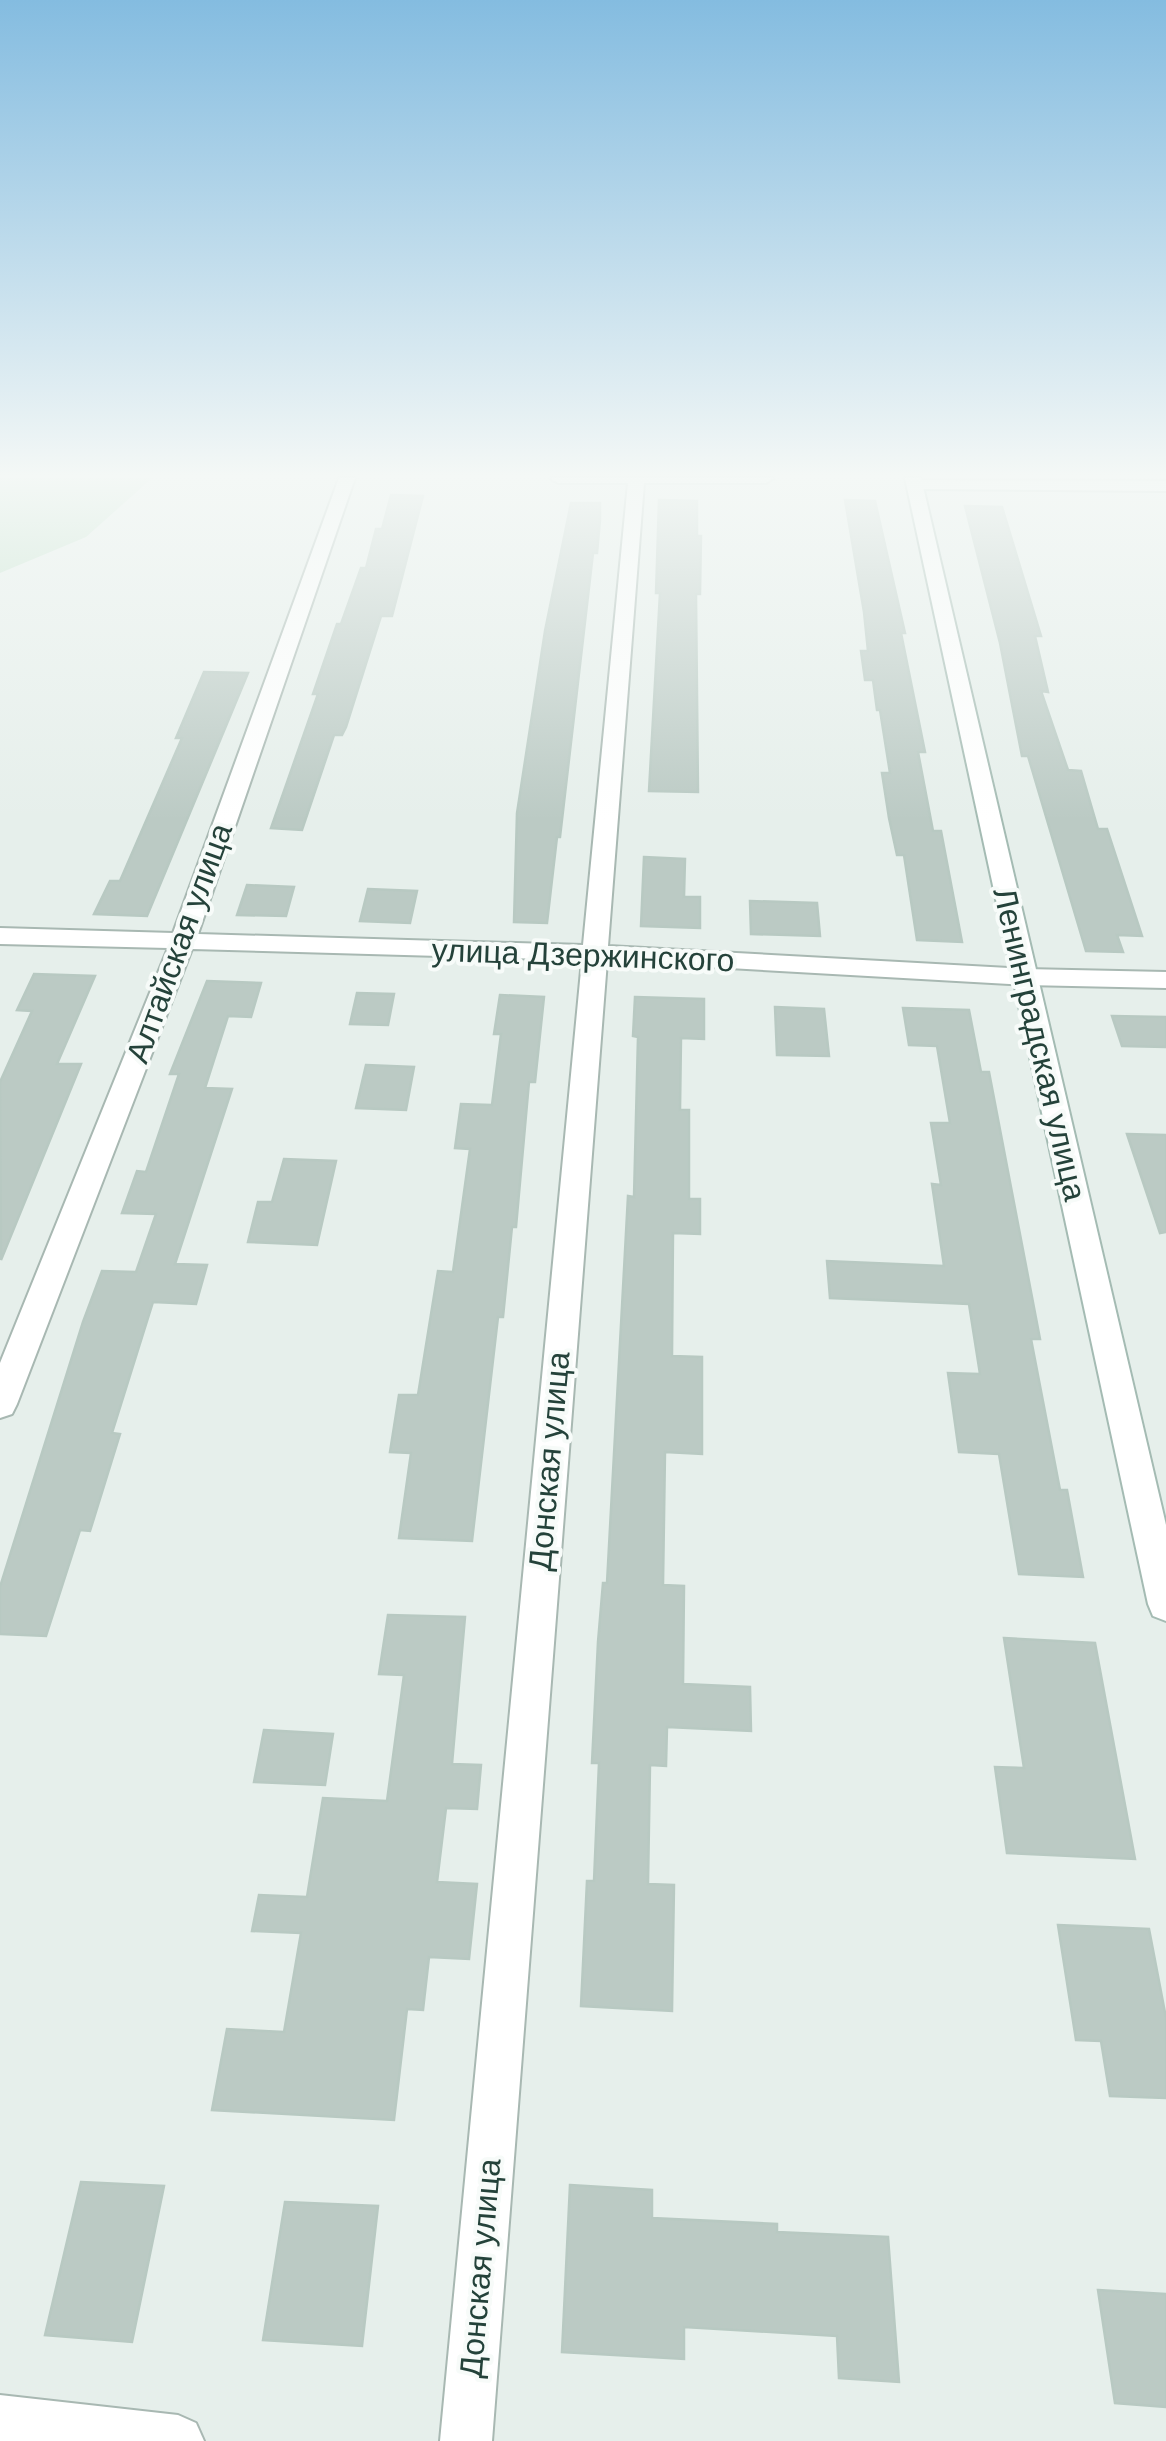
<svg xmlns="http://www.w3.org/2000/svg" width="1166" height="2441" viewBox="0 0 1166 2441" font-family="'DM Sans',sans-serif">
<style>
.green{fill:#bfe0c8}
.building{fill:#bbcac4;stroke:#b8c9c2;stroke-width:2.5}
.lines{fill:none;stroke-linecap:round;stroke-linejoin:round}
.street-casing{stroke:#a8b8b2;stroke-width:4}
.secondary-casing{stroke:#a4bbb3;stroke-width:4}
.street{fill:#fff;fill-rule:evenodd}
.secondary{fill:#fff;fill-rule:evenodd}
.labels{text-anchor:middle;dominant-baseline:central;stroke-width:8;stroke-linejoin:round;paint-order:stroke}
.street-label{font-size:32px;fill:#24423a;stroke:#f7fbf9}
</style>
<rect width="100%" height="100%" fill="#e6efeb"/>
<path class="green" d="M 0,478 L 152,478 L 86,537 L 0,573 Z"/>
<g class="building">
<path d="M 391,495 L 423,496 L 392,616 L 381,616 L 346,727 L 342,735 L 334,735 L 302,830 L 271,828 L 318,694 L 313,694 L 337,624 L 341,624 L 361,568 L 366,568 L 376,529 L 382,529 Z"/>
<path d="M 659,500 L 697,501 L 697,536 L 701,536 L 700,594 L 696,594 L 698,792 L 649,791 L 660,593 L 656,593 Z"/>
<path d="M 845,500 L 875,501 L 905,633 L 901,633 L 925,752 L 918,752 L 933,831 L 941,831 L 962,942 L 917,940 L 904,855 L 897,855 L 889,818 L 882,773 L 890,773 L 880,710 L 877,710 L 873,680 L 865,680 L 861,651 L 868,651 L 864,612 Z"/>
<path d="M 571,503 L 600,503 L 600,520 L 597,553 L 593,553 L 560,837 L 557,837 L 547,923 L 514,922 L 517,813 L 545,631 Z"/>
<path d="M 965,506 L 1002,507 L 1041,636 L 1035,636 L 1048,692 L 1041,691 L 1068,770 L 1081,771 L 1098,829 L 1107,829 L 1142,936 L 1117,935 L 1123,952 L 1086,951 L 1028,756 L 1022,756 L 1000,643 Z"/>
<path d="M 204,672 L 248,673 L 147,916 L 94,914 L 110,881 L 120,881 L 182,738 L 176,738 Z"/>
<path d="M 644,857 L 685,859 L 684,897 L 700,897 L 700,928 L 641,926 Z"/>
<path d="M 247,885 L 294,887 L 286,916 L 237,915 Z"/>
<path d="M 368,889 L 417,891 L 410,923 L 360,921 Z"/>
<path d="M 750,901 L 817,903 L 820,936 L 751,934 Z"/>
<path d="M 34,974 L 95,976 L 57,1064 L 81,1064 L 1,1260 L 0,1082 L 32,1011 L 17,1010 Z"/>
<path d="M 207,981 L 261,983 L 251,1017 L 228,1016 L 205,1088 L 232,1089 L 175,1264 L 207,1265 L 196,1304 L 153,1302 L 112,1433 L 120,1434 L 90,1531 L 80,1530 L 46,1636 L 0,1634 L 0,1587 L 83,1322 L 102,1271 L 136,1272 L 156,1214 L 122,1213 L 137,1171 L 146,1172 L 179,1074 L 170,1074 Z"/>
<path d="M 357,993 L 394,994 L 388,1025 L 350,1024 Z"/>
<path d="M 500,995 L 544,997 L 535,1082 L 529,1082 L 516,1227 L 512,1227 L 503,1317 L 498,1317 L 472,1541 L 399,1538 L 411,1453 L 390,1452 L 399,1395 L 418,1395 L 438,1271 L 453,1272 L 470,1149 L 455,1148 L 461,1104 L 492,1105 L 501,1034 L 494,1034 Z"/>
<path d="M 635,997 L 704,999 L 704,1039 L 681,1038 L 680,1110 L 689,1110 L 689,1199 L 700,1199 L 700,1234 L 673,1233 L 672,1356 L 702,1357 L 702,1454 L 665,1452 L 663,1585 L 684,1586 L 683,1684 L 750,1687 L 751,1731 L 667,1727 L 666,1766 L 650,1765 L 648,1884 L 674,1885 L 672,2011 L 581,2006 L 587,1881 L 594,1881 L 599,1763 L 592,1763 L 598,1642 L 603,1583 L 607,1583 L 628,1196 L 634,1197 L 638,1037 L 633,1036 Z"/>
<path d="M 775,1007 L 824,1009 L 829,1056 L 777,1055 Z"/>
<path d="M 903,1008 L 969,1010 L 981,1072 L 989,1072 L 1040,1339 L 1031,1339 L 1060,1490 L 1067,1490 L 1083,1577 L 1019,1574 L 999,1454 L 959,1452 L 948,1373 L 980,1374 L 969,1304 L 830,1298 L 827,1261 L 944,1266 L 932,1184 L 941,1185 L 931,1123 L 950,1123 L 937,1046 L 909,1045 Z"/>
<path d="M 1112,1016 L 1166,1017 L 1166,1047 L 1122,1046 Z"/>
<path d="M 366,1065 L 414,1067 L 406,1110 L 356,1108 Z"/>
<path d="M 1127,1134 L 1166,1135 L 1166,1232 L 1160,1233 Z"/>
<path d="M 284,1159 L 336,1161 L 317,1245 L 248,1242 L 258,1202 L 272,1202 Z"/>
<path d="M 388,1615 L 465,1617 L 452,1764 L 481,1765 L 477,1809 L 446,1808 L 437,1882 L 477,1884 L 469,1959 L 429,1957 L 423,2010 L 407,2009 L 394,2120 L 212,2110 L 227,2029 L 284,2032 L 301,1933 L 252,1931 L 259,1895 L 307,1897 L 323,1798 L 387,1801 L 404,1675 L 379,1674 Z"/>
<path d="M 1004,1638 L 1095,1643 L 1135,1859 L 1007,1853 L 995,1767 L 1024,1768 Z"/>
<path d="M 264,1730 L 333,1734 L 325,1785 L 254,1782 Z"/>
<path d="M 1058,1925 L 1149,1929 L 1166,2018 L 1166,2098 L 1110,2096 L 1101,2041 L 1076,2040 Z"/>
<path d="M 81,2182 L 164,2186 L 132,2342 L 45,2335 Z"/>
<path d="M 570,2185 L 652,2190 L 652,2218 L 777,2224 L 777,2232 L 888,2237 L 899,2382 L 839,2378 L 837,2336 L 684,2327 L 684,2359 L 562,2352 Z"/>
<path d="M 285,2202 L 378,2206 L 362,2346 L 263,2340 Z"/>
<path d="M 1098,2290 L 1166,2294 L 1166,2407 L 1115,2403 Z"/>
</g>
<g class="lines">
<defs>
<g id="street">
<path d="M 339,478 L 355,478 L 198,934 L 583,945 L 628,483 L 558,483 L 550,478 L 774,478 L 766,483 L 644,483 L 608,946 L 1025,969 L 1166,972 L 1166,988 L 1025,985 L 607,961 L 492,2441 L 440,2441 L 582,960 L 192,949 L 17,1404 L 12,1414 L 0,1418 L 0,1363 L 168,948 L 0,944 L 0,928 L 173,933 Z"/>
<path d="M 908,480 L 1166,481 L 1166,491 L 914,489 L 908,488 Z"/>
<path d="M 0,2395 L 178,2415 L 196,2423 L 204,2441 L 0,2441 Z"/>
</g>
<path id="secondary" d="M 905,478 L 921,478 L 1166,1525 L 1166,1621 L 1153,1616 L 1148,1604 Z"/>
</defs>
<use href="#street" class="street-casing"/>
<use href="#secondary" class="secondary-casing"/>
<use href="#street" class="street"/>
<use href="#secondary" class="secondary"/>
</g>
<linearGradient id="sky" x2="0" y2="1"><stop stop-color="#84bce0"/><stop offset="0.58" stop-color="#f4f8f6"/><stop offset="1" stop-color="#f4f8f6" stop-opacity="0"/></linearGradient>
<rect width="1166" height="820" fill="url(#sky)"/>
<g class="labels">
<g class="street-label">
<text transform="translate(179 943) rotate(-70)">Алтайская улица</text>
<text transform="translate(583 955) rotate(2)">улица Дзержинского</text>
<text transform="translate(1040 1044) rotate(77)">Ленинградская улица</text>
<text transform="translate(549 1461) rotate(-85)">Донская улица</text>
<text transform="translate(480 2268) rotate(-85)">Донская улица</text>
</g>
</g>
</svg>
